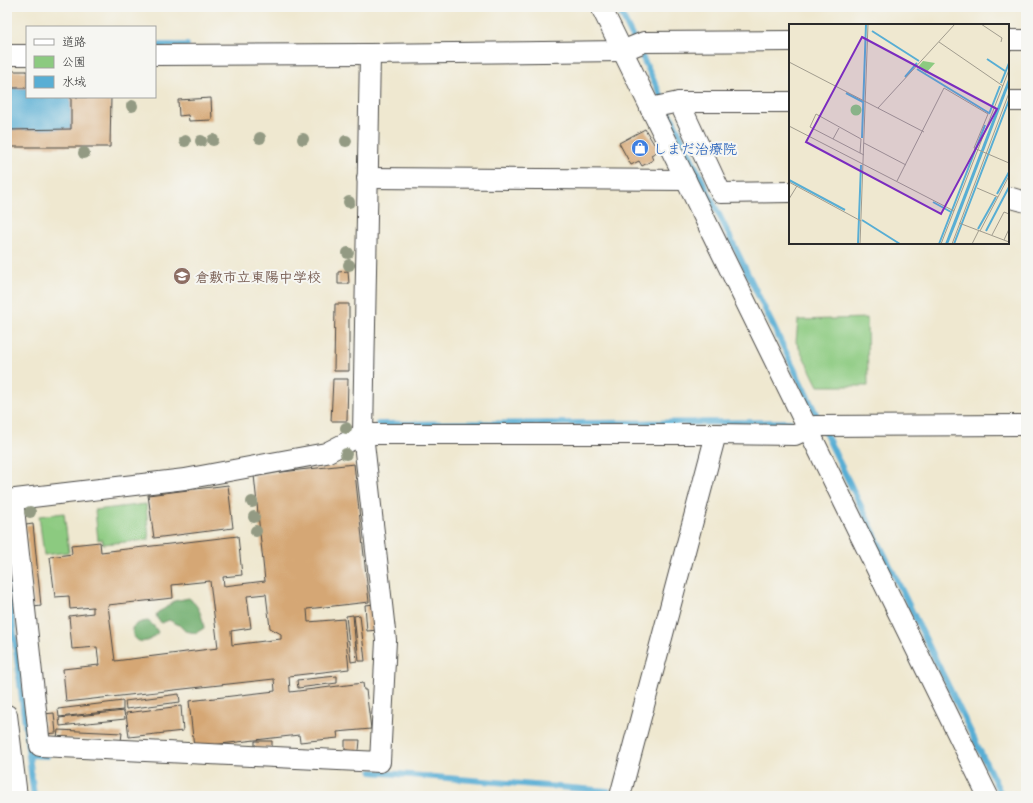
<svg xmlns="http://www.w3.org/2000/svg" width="1033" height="803" viewBox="0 0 1033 803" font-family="'Patrick Hand','Klee One',sans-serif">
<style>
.green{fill:#8cca80;stroke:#5c7a56}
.forest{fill:#71ae6e;stroke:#4e6c4c}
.water{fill:#58aed4;stroke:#426c80}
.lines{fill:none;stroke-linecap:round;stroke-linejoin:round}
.stream{stroke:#58aed4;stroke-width:6}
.building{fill:#d5a774;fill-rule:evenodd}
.minor-casing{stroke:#484744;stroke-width:22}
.minor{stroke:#fff;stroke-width:20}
.tree{fill:#939a83}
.labels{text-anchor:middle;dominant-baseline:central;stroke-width:4;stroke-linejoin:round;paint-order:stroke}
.shop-label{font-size:14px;font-weight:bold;fill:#366cbe;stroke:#f6f6f2;text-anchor:start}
.education-label{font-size:14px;font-weight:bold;fill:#785e54;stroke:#f6f6f2;text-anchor:start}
.inset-river{fill:none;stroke:#58aed4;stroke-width:2}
.inset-road{fill:none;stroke:#a19c8e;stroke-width:1}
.view{fill:#7b2cbf;fill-opacity:0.15;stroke:#7b2cbf;stroke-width:2}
.inset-edge{fill:none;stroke:#2b2b2b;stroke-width:2}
</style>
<rect width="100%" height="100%" fill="#f6f6f2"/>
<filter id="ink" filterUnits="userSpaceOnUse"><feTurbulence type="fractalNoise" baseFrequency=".025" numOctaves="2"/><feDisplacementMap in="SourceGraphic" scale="8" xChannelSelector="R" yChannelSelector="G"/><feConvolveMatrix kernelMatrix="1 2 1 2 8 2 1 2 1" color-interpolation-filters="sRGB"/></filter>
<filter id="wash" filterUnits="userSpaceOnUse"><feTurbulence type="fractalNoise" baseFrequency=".012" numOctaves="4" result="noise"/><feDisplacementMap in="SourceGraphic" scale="16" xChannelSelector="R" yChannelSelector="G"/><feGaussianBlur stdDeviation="0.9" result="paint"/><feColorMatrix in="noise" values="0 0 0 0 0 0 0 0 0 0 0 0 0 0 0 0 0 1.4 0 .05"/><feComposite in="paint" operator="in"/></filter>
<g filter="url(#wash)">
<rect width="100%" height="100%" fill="#efe8d0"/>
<g class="green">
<path d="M 867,318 L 868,386 L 818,386 L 796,342 L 798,320 Z"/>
<path d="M 146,504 L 149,540 L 103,544 L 102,539 L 98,540 L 95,510 Z"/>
<path d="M 64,513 L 69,552 L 44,555 L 39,516 Z"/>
</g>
<g class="forest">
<path d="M 189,598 C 199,606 202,615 204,628 L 196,633 L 185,631 L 179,625 L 169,620 L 162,623 L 158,620 L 156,615 L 158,612 L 164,609 L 174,601 Z"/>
<path d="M 148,621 L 154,626 L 158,632 C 150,644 133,647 132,628 C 136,623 141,622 148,621 Z"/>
</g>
<path class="water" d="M 7,88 L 27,88 L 27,97 L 71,97 L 71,129 L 7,130 Z"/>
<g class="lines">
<g class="stream">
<path d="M 618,7 L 1002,796"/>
<path d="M 155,45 L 187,45"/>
<path d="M 378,424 L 790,422"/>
<path d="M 7,576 L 34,796"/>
<path d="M 29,755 L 47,756"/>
<path d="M 372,772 L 608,791"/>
</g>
</g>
<g id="blocks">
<g class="building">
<rect x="7" y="71" width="20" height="17"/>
<path d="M 71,97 L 111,97 L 110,147 L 7,147 L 7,130 L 71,129 Z"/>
<path d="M 211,98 L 212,120 L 189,121 L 188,115 L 179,116 L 178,100 Z"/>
<path d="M 645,129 L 654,144 L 658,142 L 662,149 L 651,155 L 653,160 L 642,166 L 639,161 L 631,165 L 619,143 Z"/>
<path d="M 348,271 L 349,284 L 338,284 L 338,272 Z"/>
<path d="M 335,304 L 349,304 L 349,371 L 334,371 Z"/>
<path d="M 333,379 L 348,379 L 347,421 L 331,421 Z"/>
<path d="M 354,464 L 369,602 L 307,609 L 308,622 L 344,619 L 349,669 L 289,676 L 290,692 L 363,683 L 364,690 L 366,690 L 371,729 L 337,732 L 338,738 L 300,742 L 299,735 L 194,747 L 189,701 L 275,691 L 274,679 L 66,702 L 63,669 L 99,665 L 97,647 L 72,649 L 69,616 L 93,613 L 93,607 L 70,609 L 69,596 L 55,597 L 50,557 L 72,554 L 71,545 L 100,542 L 101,552 L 238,536 L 242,575 L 223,577 L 224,586 L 265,581 L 254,475 ZM 210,581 L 218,648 L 115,661 L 108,605 L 173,598 L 172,585 ZM 266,594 L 270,628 L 281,634 L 281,639 L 232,645 L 231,631 L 251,628 L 247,596 Z"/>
<path d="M 228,485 L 233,528 L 154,538 L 148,495 Z"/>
<path d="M 33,524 L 41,606 L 34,607 L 26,525 Z"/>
<path d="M 375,604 L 378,630 L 367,631 L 365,605 Z"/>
<path d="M 353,615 L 357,661 L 351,662 L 346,616 Z"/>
<path d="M 360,615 L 365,661 L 359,661 L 354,616 Z"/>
<path d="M 337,676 L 337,683 L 298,688 L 297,680 Z"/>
<path d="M 179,694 L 180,702 L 126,709 L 125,701 Z"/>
<path d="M 123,701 L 123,710 L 59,717 L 58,709 Z"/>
<path d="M 181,706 L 183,731 L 129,737 L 126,713 Z"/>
<path d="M 124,711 L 125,719 L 60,726 L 59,718 Z"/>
<path d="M 54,713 L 56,733 L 45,734 L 43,714 Z"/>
<path d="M 58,730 L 122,733 L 121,741 L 57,738 Z"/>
<path d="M 345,740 L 360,740 L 359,751 L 345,750 Z"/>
<path d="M 255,741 L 272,741 L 272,747 L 255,748 Z"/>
</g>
</g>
</g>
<g filter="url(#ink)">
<use href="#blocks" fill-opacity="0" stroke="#484744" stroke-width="1"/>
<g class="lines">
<defs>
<g id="minor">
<path d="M 601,7 L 988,796"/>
<path d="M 1008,40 L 1026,40"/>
<path d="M 7,55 L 27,55"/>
<path d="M 155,55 L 370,54 L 622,51 L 644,42 L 790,41"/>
<path d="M 1008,101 L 1026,101"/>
<path d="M 679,102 L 721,193 L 790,192"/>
<path d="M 650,108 L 679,102 L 790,102"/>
<path d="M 367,178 L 686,180"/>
<path d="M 1008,197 L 1026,202"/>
<path d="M 7,500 L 185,479 L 326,453 L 363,434 L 716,434 L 795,435 L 815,426 L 1026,425"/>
<path d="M 13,500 L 40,746 L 380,762 L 386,640 L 363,434 L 370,54"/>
<path d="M 7,715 L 17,796"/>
<path d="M 620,796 L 716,434"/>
</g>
</defs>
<use href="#minor" class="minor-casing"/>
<use href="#minor" class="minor"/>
</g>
<g class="tree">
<circle cx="132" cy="106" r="6"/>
<circle cx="260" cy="138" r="6"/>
<circle cx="303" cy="139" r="6"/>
<circle cx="213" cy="140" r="6"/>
<circle cx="185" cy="141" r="6"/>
<circle cx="201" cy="141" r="6"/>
<circle cx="346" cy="141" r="6"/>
<circle cx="84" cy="153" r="6"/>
<circle cx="349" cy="202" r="6"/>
<circle cx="348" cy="253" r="6"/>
<circle cx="349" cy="265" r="6"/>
<circle cx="346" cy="428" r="6"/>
<circle cx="346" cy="454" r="6"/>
<circle cx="252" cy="502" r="6"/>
<circle cx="30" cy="512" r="6"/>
<circle cx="254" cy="517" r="6"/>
<circle cx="256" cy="531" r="6"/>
</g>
</g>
<defs>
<symbol id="shop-disc" viewBox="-11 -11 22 22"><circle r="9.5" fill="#3f7fe0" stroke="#f6f6f2"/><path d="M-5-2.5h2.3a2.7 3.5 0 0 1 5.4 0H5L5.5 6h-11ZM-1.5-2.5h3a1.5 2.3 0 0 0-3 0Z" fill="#fff"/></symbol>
<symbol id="school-disc" viewBox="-11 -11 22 22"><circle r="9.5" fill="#8d6e63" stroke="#f6f6f2"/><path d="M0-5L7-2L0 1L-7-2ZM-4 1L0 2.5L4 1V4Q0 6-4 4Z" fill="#fff"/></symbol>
</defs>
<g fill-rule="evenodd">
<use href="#shop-disc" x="630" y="138" width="20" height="20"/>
<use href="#school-disc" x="172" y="266" width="20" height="20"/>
</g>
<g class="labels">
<g class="shop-label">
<text x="653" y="148">しまだ治療院</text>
</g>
<g class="education-label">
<text x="195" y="276">倉敷市立東陽中学校</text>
</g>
</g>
<g transform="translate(789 24)">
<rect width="220" height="220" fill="#efe8d0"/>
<path d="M 134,37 L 146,39 L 137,49 L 129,43 ZM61.5 86a5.5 5.5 0 1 1 11 0a5.5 5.5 0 1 1-11 0Z" fill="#8cca80"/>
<path d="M 220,53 L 220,61 L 167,200 L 159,220 L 156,220 Z" fill="#58aed4"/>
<path class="inset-river" d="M 83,7 L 130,37M 198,35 L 216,47M 128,45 L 200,89M 116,53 L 128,39M 212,59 L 220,39M 57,69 L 74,78M 200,90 L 211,62M 73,114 L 77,0M 0,156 L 56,186M 208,170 L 220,148M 144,178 L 162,188M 73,196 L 111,220M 189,205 L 207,173M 197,207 L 220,163M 69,220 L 72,141M 150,220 L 196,101M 165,220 L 220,76"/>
<path class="inset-road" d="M 192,0 L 213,14 L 212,18M 150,18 L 214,62M 0,38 L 135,108M 89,84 L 166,0M 0,102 L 165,187M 44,115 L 50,104M 75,119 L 117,141M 71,129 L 72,115 L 27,90 L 21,103 L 71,129 L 75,131M 108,157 L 155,64 L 199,90 L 185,124 L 220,139M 0,158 L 72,197M 188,164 L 209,173M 0,175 L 8,162M 170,199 L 220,218M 191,207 L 220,152M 203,211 L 215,188 L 220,190M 215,216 L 220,205M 71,220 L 79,0M 152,220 L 220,46M 163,220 L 220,69M 183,220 L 190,206"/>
<path class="view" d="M 73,13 L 208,85 L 152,190 L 17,118 Z"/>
<rect width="220" height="220" class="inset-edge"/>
</g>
<rect width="1033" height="803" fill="none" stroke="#f6f6f2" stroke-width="24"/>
<rect x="26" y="26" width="130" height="72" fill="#f6f6f2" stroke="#a5a5a2"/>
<rect x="34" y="39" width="20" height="6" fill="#ffffff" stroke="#a5a5a2"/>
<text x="62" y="46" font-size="12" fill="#2b2b2b">道路</text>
<rect x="34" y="56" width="20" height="12" fill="#8cca80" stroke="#a5a5a2"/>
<text x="62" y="66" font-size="12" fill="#2b2b2b">公園</text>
<rect x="34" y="76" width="20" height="12" fill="#58aed4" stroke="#a5a5a2"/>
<text x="62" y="86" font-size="12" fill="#2b2b2b">水域</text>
</svg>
